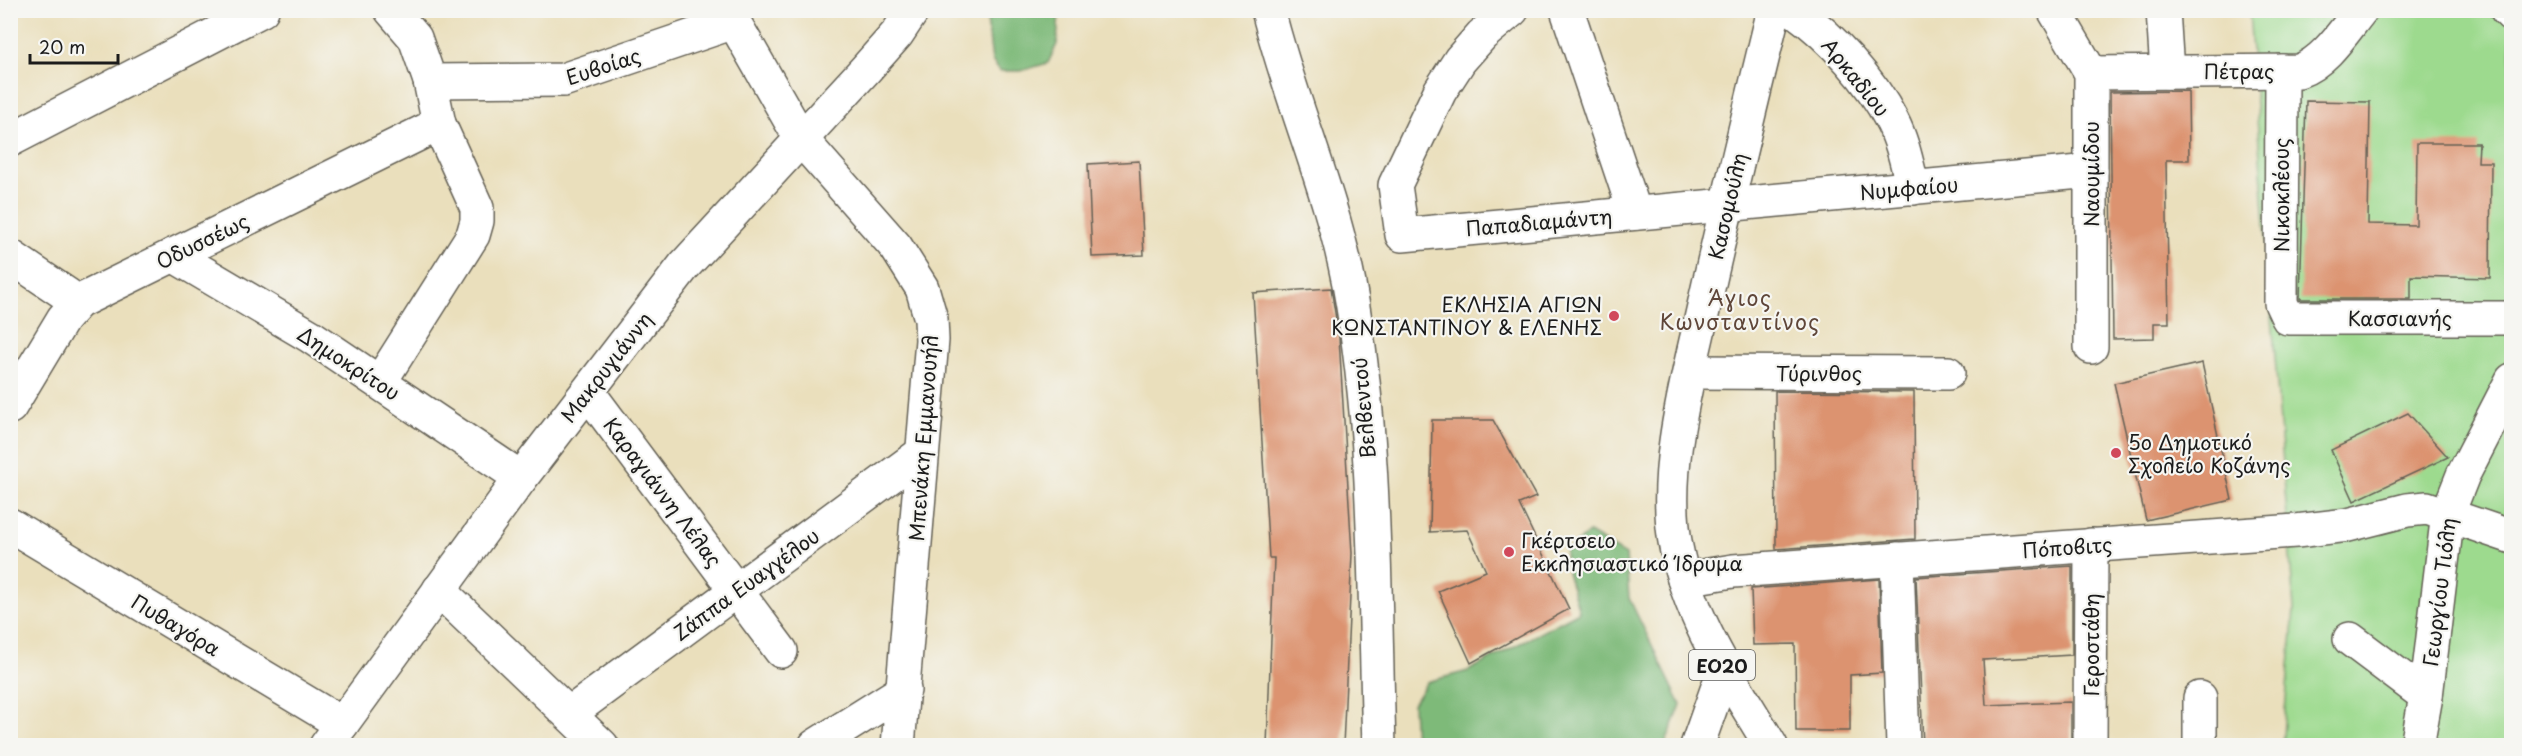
<svg xmlns="http://www.w3.org/2000/svg" width="2522" height="756" viewBox="0 0 2522 756" font-family="'Playpen Sans',sans-serif">
<style>
.green{fill:#9dda8e;stroke:#5c7b55;stroke-width:1.5}
.forest{fill:#7eba79;stroke:#4d6b4a;stroke-width:1.5}
.building{fill:#dc936f}
.lines{fill:none;stroke-linecap:round;stroke-linejoin:round}
.minor-casing{stroke:#646054;stroke-width:36}
.tertiary-casing{stroke:#646054;stroke-width:36}
.primary-casing{stroke:#646054;stroke-width:36}
.minor{stroke:#fff;stroke-width:33}
.tertiary{stroke:#fff;stroke-width:33}
.primary{stroke:#fff;stroke-width:33}
.poi-dot{fill:#d1495b;stroke:#f6f6f2;stroke-width:2}
.labels{text-anchor:middle;dominant-baseline:central;stroke-width:4.5;stroke-linejoin:round;paint-order:stroke}
.shield{fill:#f6f6f2;stroke:#5d5d5c;stroke-width:1.5}
.shield-label{font-size:18px;font-weight:bold;fill:#1c1c1c}
.street-label{font-size:20px;fill:#1c1c1c;stroke:#f6f6f2}
.poi-label{font-size:20px;fill:#1c1c1c;stroke:#f6f6f2;text-anchor:start}
.neighbourhood-label{font-size:21px;letter-spacing:1.5px;fill:#5f4639;stroke:#f6f6f2}
</style>
<rect width="100%" height="100%" fill="#f6f6f2"/>
<filter id="ink" filterUnits="userSpaceOnUse"><feTurbulence type="fractalNoise" baseFrequency=".0167" numOctaves="2"/><feDisplacementMap in="SourceGraphic" scale="12" xChannelSelector="R" yChannelSelector="G"/><feConvolveMatrix kernelMatrix="1 2 1 2 8 2 1 2 1" color-interpolation-filters="sRGB"/></filter>
<filter id="wash" filterUnits="userSpaceOnUse"><feTurbulence type="fractalNoise" baseFrequency=".008" numOctaves="4" result="noise"/><feDisplacementMap in="SourceGraphic" scale="24" xChannelSelector="R" yChannelSelector="G"/><feGaussianBlur stdDeviation="1.35" result="paint"/><feColorMatrix in="noise" values="0 0 0 0 0 0 0 0 0 0 0 0 0 0 0 0 0 1.4 0 .05"/><feComposite in="paint" operator="in"/></filter>
<g filter="url(#wash)">
<rect width="100%" height="100%" fill="#eadfbc"/>
<path class="green" d="M 2249,11 L 2511,11 L 2511,745 L 2282,745 L 2294,610 Z"/>
<g class="forest">
<path d="M 986,11 L 1059,11 L 1057,44 L 1048,63 L 1021,71 L 1000,71 L 992,61 Z"/>
<path d="M 1589,533 L 1626,555 L 1629,598 L 1681,705 L 1665,745 L 1415,745 L 1413,704 L 1427,682 L 1468,671 L 1579,612 C 1574,588 1565,578 1565,552 Z"/>
</g>
<g id="blocks">
<g class="building">
<path d="M 2188,91 L 2189,160 L 2166,160 L 2169,323 L 2154,323 L 2154,338 L 2113,339 L 2110,92 Z"/>
<path d="M 2306,101 L 2370,102 L 2368,224 L 2416,225 L 2417,143 L 2479,143 L 2478,162 L 2491,162 L 2490,278 L 2411,276 L 2411,299 L 2300,299 Z"/>
<path d="M 1139,161 L 1144,255 L 1092,257 L 1088,164 Z"/>
<path d="M 1331,288 L 1339,338 L 1352,553 L 1343,746 L 1267,746 L 1274,558 L 1269,558 L 1253,293 Z"/>
<path d="M 2202,363 L 2232,500 L 2146,520 L 2114,383 Z"/>
<path d="M 1775,391 L 1914,392 L 1915,539 L 1776,549 Z"/>
<path d="M 2408,413 L 2448,457 L 2354,501 L 2331,450 Z"/>
<path d="M 1432,420 L 1493,420 L 1536,497 L 1519,504 L 1569,609 L 1471,663 L 1438,591 L 1486,571 L 1467,530 L 1430,532 Z"/>
<path d="M 2072,566 L 2072,655 L 1983,660 L 1986,705 L 2071,702 L 2071,746 L 1923,746 L 1916,577 Z"/>
<path d="M 1879,579 L 1882,673 L 1850,675 L 1850,731 L 1796,731 L 1795,644 L 1753,645 L 1751,589 Z"/>
</g>
</g>
</g>
<g filter="url(#ink)">
<use href="#blocks" fill-opacity="0" stroke="#646054" stroke-width="1.5"/>
<g class="lines">
<defs>
<g id="minor">
<path d="M 731,10 L 734,22 L 801,139 L 896,247 L 922,288 L 931,319 L 932,340 L 898,746"/>
<path d="M 1268,10 C 1291,103 1331,190 1349,284 C 1377,435 1374,593 1379,746"/>
<path d="M 1512,10 L 1482,35 L 1460,60 L 1440,91 L 1395,185 L 1402,235 L 2091,171"/>
<path d="M 1567,10 L 1635,213"/>
<path d="M 1794,10 C 1832,37 1871,80 1892,121 C 1903,142 1907,165 1913,188"/>
<path d="M 2054,10 L 2091,73 L 2091,347"/>
<path d="M 2163,10 L 2167,72"/>
<path d="M 2507,10 L 2512,15"/>
<path d="M 2282,71 L 2281,303 L 2288,318 L 2512,318"/>
<path d="M 2091,73 L 2299,71 C 2325,62 2344,31 2361,10"/>
<path d="M 430,81 L 563,80 L 734,22"/>
<path d="M 10,140 L 262,10"/>
<path d="M 173,255 L 310,336 L 521,478"/>
<path d="M 10,256 L 78,302"/>
<path d="M 1690,372 L 1948,373"/>
<path d="M 380,382 L 473,235 L 477,221 L 477,208 L 439,124 L 430,81 L 415,38 L 391,10"/>
<path d="M 588,392 L 781,651"/>
<path d="M 10,407 L 63,319 L 78,302 L 439,124"/>
<path d="M 10,525 L 342,724"/>
<path d="M 1897,559 L 1903,746"/>
<path d="M 1684,579 L 1733,571 L 2296,531 L 2348,525 L 2407,510 L 2427,508 L 2512,537"/>
<path d="M 439,590 L 602,746"/>
<path d="M 2350,639 L 2426,696"/>
<path d="M 2200,698 L 2200,746"/>
<path d="M 569,714 L 922,453"/>
<path d="M 815,746 L 904,690"/>
<path d="M 1697,746 L 1724,670"/>
<path d="M 2090,746 L 2091,545"/>
</g>
<g id="tertiary">
<path d="M 326,746 L 521,478 L 684,266 L 865,70 L 897,34 L 913,10"/>
<path d="M 2417,746 L 2426,696 L 2448,513 L 2463,475 L 2512,380"/>
</g>
<path id="primary" d="M 1771,746 C 1733,682 1690,621 1676,547 C 1661,473 1688,378 1704,306 C 1726,207 1750,109 1774,10"/>
</defs>
<use href="#minor" class="minor-casing"/>
<use href="#tertiary" class="tertiary-casing"/>
<use href="#primary" class="primary-casing"/>
<use href="#minor" class="minor"/>
<use href="#tertiary" class="tertiary"/>
<use href="#primary" class="primary"/>
</g>
</g>
<g class="poi-dot">
<circle cx="1614" cy="316" r="6"/>
<circle cx="2116" cy="453" r="6"/>
<circle cx="1509" cy="552" r="6"/>
</g>
<g class="labels">
<rect class="shield" x="1689" y="650" width="66" height="30" rx="4.5"/>
<g class="shield-label">
<text x="1722" y="665">ΕΟ20</text>
</g>
<g class="street-label">
<text transform="translate(603 66) rotate(-18)">Ευβoίας</text>
<text x="2239" y="71">Πέτρας</text>
<text transform="translate(1856 77) rotate(51)">Αρκαδίου</text>
<text transform="translate(2091 174) rotate(-90)">Ναουμίδου</text>
<text transform="translate(1909 188) rotate(-5)">Νυμφαίου</text>
<text transform="translate(2281 195) rotate(-90)">Νικοκλέους</text>
<text transform="translate(1727 206) rotate(-77)">Κασομούλη</text>
<text transform="translate(1539 222) rotate(-5)">Παπαδιαμάντη</text>
<text transform="translate(202 241) rotate(-26)">Οδυσσέως</text>
<text x="2400" y="318">Κασσιανής</text>
<text transform="translate(349 363) rotate(33)">Δημοκρίτου</text>
<text transform="translate(606 367) rotate(-52)">Μακρυγιάννη</text>
<text x="1819" y="373">Τύρινθος</text>
<text transform="translate(1363 408) rotate(-95)">Βελβεντού</text>
<text transform="translate(923 438) rotate(-86)">Μπενάκη Εμμανουήλ</text>
<text transform="translate(663 492) rotate(53)">Καραγιάννη Λέλας</text>
<text transform="translate(2067 547) rotate(-4)">Πόποβιτς</text>
<text transform="translate(746 584) rotate(-36)">Ζάππα Ευαγγέλου</text>
<text transform="translate(2439 592) rotate(-83)">Γεωργίου Τιόλη</text>
<text transform="translate(176 625) rotate(31)">Πυθαγόρα</text>
<text transform="translate(2091 645) rotate(-90)">Γεροστάθη</text>
</g>
<g class="poi-label">
<text x="1602" y="304" text-anchor="end">ΕΚΛΗΣΙΑ ΑΓΙΩΝ<tspan x="1602" dy="23">ΚΩΝΣΤΑΝΤΙΝΟΥ &amp; ΕΛΕΝΗΣ</tspan></text>
<text x="2128" y="442">5ο Δημοτικό<tspan x="2128" dy="23">Σχολείο Κοζάνης</tspan></text>
<text x="1521" y="540">Γκέρτσειο<tspan x="1521" dy="23">Εκκλησιαστικό Ίδρυμα</tspan></text>
</g>
<g class="neighbourhood-label">
<text x="1740" y="297">Άγιος<tspan x="1740" dy="24">Κωνσταντίνος</tspan></text>
</g>
</g>
<rect width="2522" height="756" fill="none" stroke="#f6f6f2" stroke-width="36"/>
<path d="M30 54v9h88v-9" fill="none" stroke="#1c1c1c" stroke-width="3"/>
<text x="39" y="54" font-size="18" fill="#1c1c1c" stroke="#f6f6f2" stroke-width="4.5" paint-order="stroke">20 m</text>
</svg>
